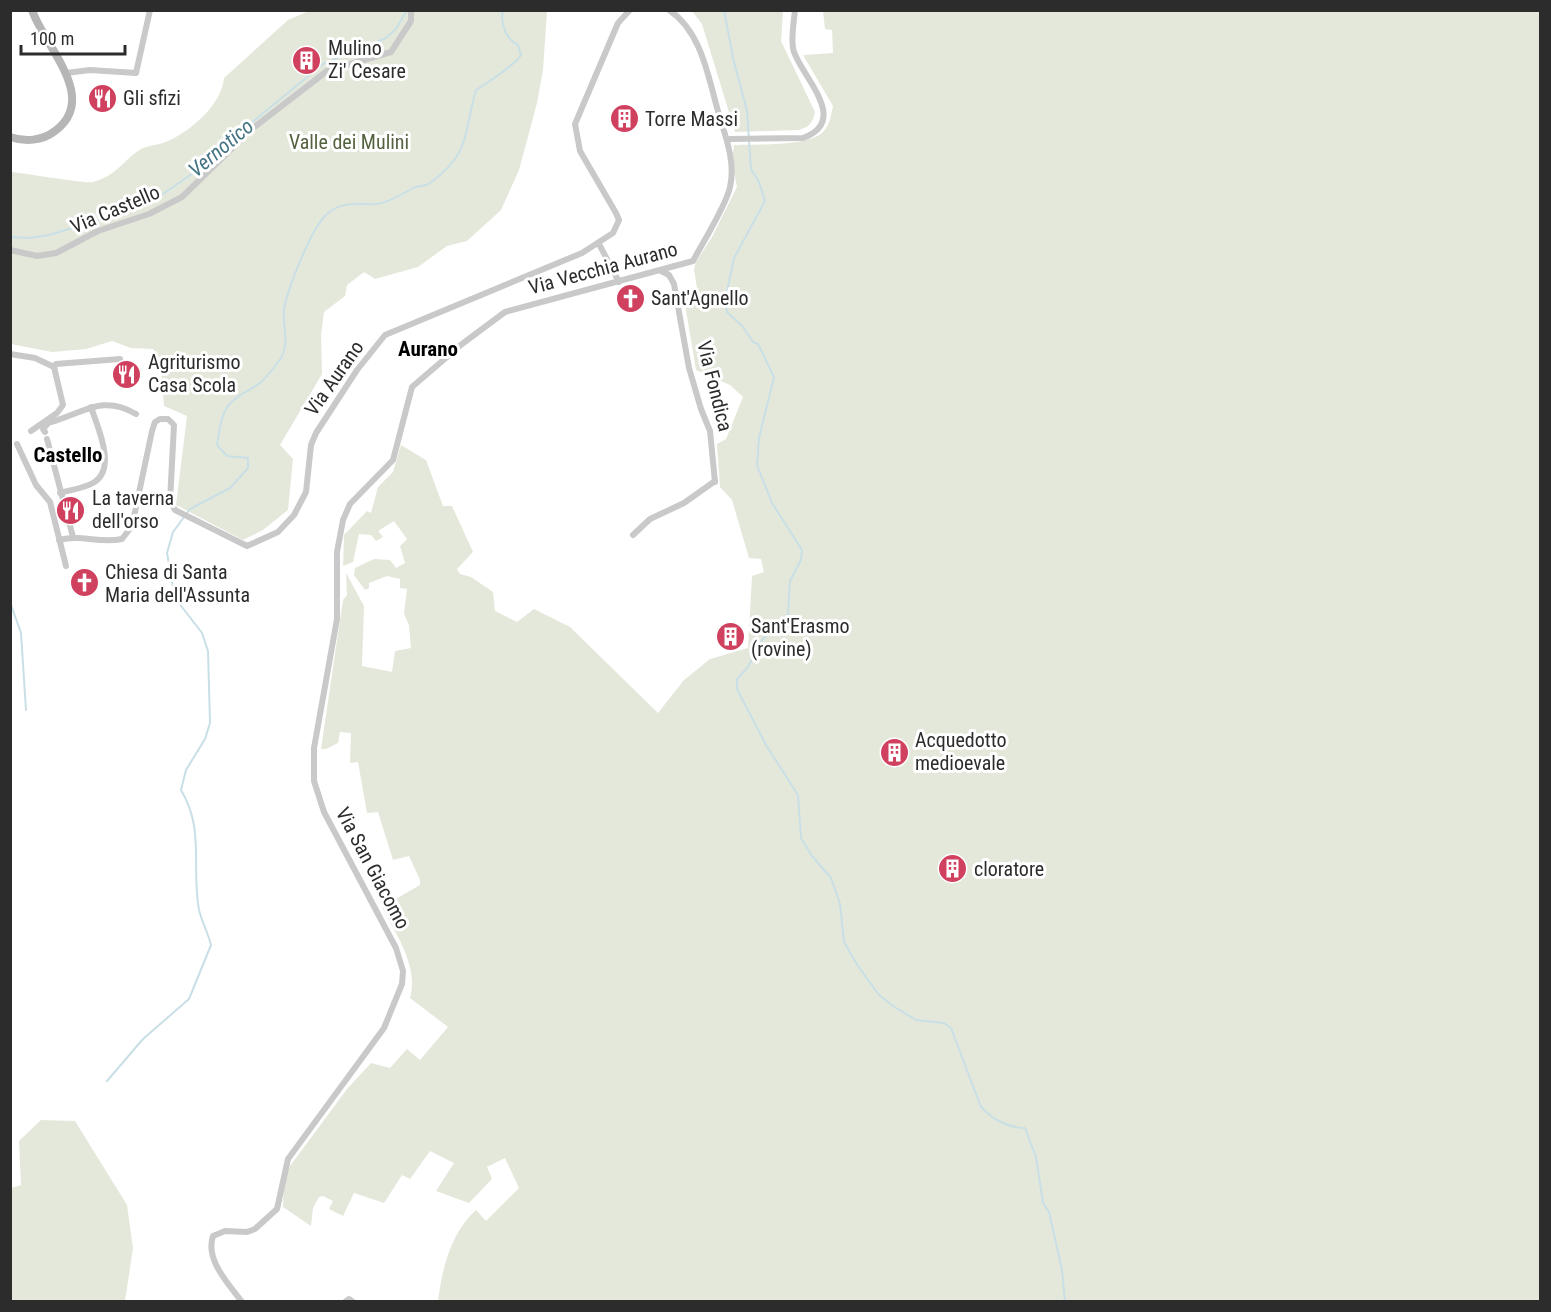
<svg xmlns="http://www.w3.org/2000/svg" width="1551" height="1312" viewBox="0 0 1551 1312" font-family="'Roboto Condensed',sans-serif">
<style>
.green{fill:#e4e8db}
.lines{fill:none;stroke-linecap:round;stroke-linejoin:round}
.stream{stroke:#c9dfe6;stroke-width:2}
.minor{stroke:#c9c9c9;stroke-width:6}
.secondary{stroke:#b6b6b6;stroke-width:8}
.labels{text-anchor:middle;dominant-baseline:central;stroke-width:6;stroke-linejoin:round;paint-order:stroke}
.poi-label{font-size:20px;fill:#2c2c2c;stroke:#fff;text-anchor:start}
.park-label{font-size:20px;fill:#54623f;stroke:#fff}
.street-label{font-size:20px;fill:#2c2c2c;stroke:#fff}
.water-label{font-size:21px;font-style:italic;fill:#447484;stroke:#fff}
.neighbourhood-label{font-size:21px;font-weight:bold;fill:#000;stroke:#fff}
</style>
<rect width="100%" height="100%" fill="#fff"/>
<g class="green">
<path d="M 309,11 L 547,11 L 543,70 L 537,103 L 519,170 L 501,210 L 467,241 L 447,246 L 418,267 L 375,279 L 364,272 L 347,285 L 345,296 L 324,312 L 321,335 L 322,374 L 280,445 L 293,459 L 288,510 L 263,530 L 243,540 L 176,505 L 187,416 L 164,406 L 161,371 L 153,349 L 131,348 L 112,341 L 86,349 L 52,352 L 11,344 L 11,172 C 25,173 85,184 93,182 C 118,175 123,160 141,149 C 149,145 160,145 168,141 C 191,131 222,104 224,78 L 288,20 Z"/>
<path d="M 692,11 L 783,11 L 781,41 L 815,112 C 813,123 809,127 799,130 L 735,132 L 702,24 Z"/>
<path d="M 823,11 L 1540,11 L 1540,1301 L 438,1301 C 442,1269 451,1232 476,1210 L 486,1221 L 519,1188 L 505,1158 L 487,1167 L 492,1179 L 469,1203 L 436,1191 L 454,1163 L 430,1151 L 410,1179 L 402,1175 L 384,1203 L 354,1193 L 343,1216 L 329,1209 L 333,1201 L 323,1196 L 319,1197 L 313,1208 L 311,1226 L 283,1207 L 284,1179 L 290,1166 L 347,1089 L 371,1063 L 390,1068 L 407,1049 L 420,1060 L 448,1027 L 410,998 C 419,967 396,934 382,907 L 420,885 L 420,880 L 409,856 L 393,860 L 378,812 L 367,813 L 358,762 L 350,763 L 351,733 L 340,732 L 338,743 L 326,749 L 321,749 L 343,600 L 347,595 L 346,573 L 364,606 L 362,666 L 392,672 L 395,651 L 411,648 L 409,625 L 404,614 L 407,589 L 400,588 L 400,579 L 387,576 L 369,583 L 369,588 L 365,590 L 354,575 L 355,568 L 374,559 L 390,560 L 396,568 L 405,563 L 400,546 L 407,539 L 394,521 L 378,531 L 383,537 L 376,541 L 371,535 L 359,534 L 353,562 L 343,566 L 344,535 L 367,511 L 371,513 L 378,487 L 393,472 L 401,445 L 426,460 L 443,506 L 452,506 L 473,552 L 457,569 L 460,574 L 471,577 L 493,592 L 495,611 L 517,622 L 534,609 L 570,627 L 658,713 L 684,680 L 710,659 L 748,648 L 752,576 L 764,572 L 761,559 L 749,558 L 732,500 L 720,487 L 717,444 L 726,439 L 743,397 L 730,385 L 696,370 L 684,298 L 698,295 L 694,269 L 696,262 L 712,237 L 737,187 L 732,162 L 734,145 C 755,144 807,147 823,132 C 830,125 831,115 833,106 L 803,55 L 833,53 L 832,30 L 825,29 Z"/>
<path d="M 41,1120 L 75,1121 L 127,1205 L 133,1248 L 125,1301 L 11,1301 L 11,1188 L 21,1185 L 19,1141 Z"/>
</g>
<g class="lines">
<g class="stream">
<path d="M 724,10 L 733,58 L 747,111 L 751,169 L 759,182 L 765,201 L 734,258 L 725,301 L 727,312 L 743,327 L 753,342 L 758,344 L 774,377 L 759,438 L 757,465 L 772,503 L 802,550 L 801,560 L 790,581 L 788,614 L 762,640 L 748,667 L 737,679 L 737,689 L 766,745 L 798,795 L 801,838 L 812,856 L 831,878 L 840,904 L 844,942 L 858,966 L 879,995 L 893,1006 L 916,1020 L 944,1023 L 951,1028 L 981,1107 C 992,1119 1008,1128 1025,1128 L 1036,1157 L 1043,1203 L 1049,1212 L 1062,1270 L 1065,1302"/>
<path d="M 10,237 L 29,238 L 49,235 L 135,209 L 153,201 L 219,155 L 239,133 L 323,64 L 386,38 L 396,29 L 407,10"/>
<path d="M 10,602 L 21,633 L 26,710"/>
<path d="M 107,1081 L 143,1039 L 189,999 L 211,945 C 208,933 202,922 199,910 C 191,866 205,830 181,790 L 186,770 L 205,739 L 210,723 L 208,651 L 202,633 L 175,598 L 167,553 L 173,532 L 190,509 L 230,488 L 248,468 L 248,458 L 227,456 L 217,445 C 219,433 220,418 228,406 C 235,395 251,391 261,382 C 267,377 276,365 281,358 C 290,341 282,326 284,309 C 288,288 311,229 326,215 C 342,200 356,205 376,204 C 388,203 403,194 413,188 C 419,185 425,187 430,183 C 472,152 463,134 476,90 C 486,84 517,63 521,55 L 518,45 C 506,39 500,24 503,10"/>
</g>
<g class="minor">
<path d="M 66,73 L 90,70 L 136,73 L 150,10"/>
<path d="M 729,139 L 803,138 C 850,121 803,78 794,52 C 790,41 794,22 795,10"/>
<path d="M 599,244 L 619,282"/>
<path d="M 10,250 L 37,256 L 56,253 L 98,231 L 149,214 L 182,197 L 253,128 L 327,71 L 391,52 L 411,21 L 411,10"/>
<path d="M 661,271 L 669,275 L 674,284 L 689,368 L 701,409 L 710,431 L 715,482"/>
<path d="M 10,354 L 35,358 L 54,367 L 63,405 L 57,413 L 31,431"/>
<path d="M 54,367 L 56,364 L 120,359"/>
<path d="M 51,422 C 84,413 102,394 136,414"/>
<path d="M 45,432 L 43,429 L 52,419"/>
<path d="M 47,439 L 73,537"/>
<path d="M 17,444 L 36,485 L 50,502 L 66,566"/>
<path d="M 60,493 C 71,490 84,488 93,483 C 118,469 97,426 91,407"/>
<path d="M 633,535 L 650,519 L 684,503 L 715,481"/>
<path d="M 59,540 C 83,534 99,544 122,539 L 132,526 L 152,431 L 155,422 L 160,419 L 168,419 L 174,425 L 170,501 L 175,510 L 247,546 L 278,532 L 294,515 L 306,492 L 311,445 L 316,433 L 357,370 L 385,335 L 582,253 L 613,233 L 619,220 L 616,213 L 580,151 L 575,124 L 618,23 L 630,10"/>
<path d="M 242,1302 C 228,1283 205,1260 213,1236 L 225,1231 L 247,1232 L 255,1229 L 277,1209 L 288,1159 L 384,1028 L 402,984 L 403,971 L 396,948 L 324,812 L 314,781 L 314,748 L 337,619 L 337,552 L 343,520 L 350,504 L 393,460 L 412,387 L 462,344 L 505,312 L 693,261 C 702,244 727,204 730,187 C 736,162 725,135 718,111 C 708,77 702,32 669,10"/>
<path d="M 345,1302 L 349,1299 L 353,1302"/>
</g>
<path class="secondary" d="M 10,137 C 25,142 42,141 55,131 C 100,98 44,46 32,10"/>
</g>
<defs>
<symbol id="building-disc" viewBox="-11 -11 22 22"><circle r="9.5" fill="#d0415f" stroke="#fff"/><path d="M-4-6H4V6H1V3H-1V6H-4ZM-2.5-4.3h1.7v1.8h-1.7ZM.8-4.3h1.7v1.8H.8ZM-2.5-1h1.7V.8h-1.7ZM.8-1h1.7V.8H.8Z" fill="#fff"/></symbol>
<symbol id="restaurant-disc" viewBox="-11 -11 22 22"><circle r="9.5" fill="#d0415f" stroke="#fff"/><path d="M-5-6h1v4h1v-4h1v4h1v-4h1v5L-1.5 .5V6h-2V.5L-5-1ZM5-6V6H3V1.5H1.5Q1.5-4 5-6Z" fill="#fff"/></symbol>
<symbol id="church-disc" viewBox="-11 -11 22 22"><circle r="9.5" fill="#d0415f" stroke="#fff"/><path d="M-1.2-6h2.4v3.5h3.3v2.4h-3.3V6h-2.4V-.1h-3.3v-2.4h3.3Z" fill="#fff"/></symbol>
</defs>
<g fill-rule="evenodd">
<use href="#building-disc" x="290" y="44" width="33" height="33"/>
<use href="#restaurant-disc" x="86" y="82" width="33" height="33"/>
<use href="#building-disc" x="608" y="102" width="33" height="33"/>
<use href="#church-disc" x="614" y="282" width="33" height="33"/>
<use href="#restaurant-disc" x="110" y="358" width="33" height="33"/>
<use href="#restaurant-disc" x="54" y="494" width="33" height="33"/>
<use href="#church-disc" x="68" y="566" width="33" height="33"/>
<use href="#building-disc" x="714" y="620" width="33" height="33"/>
<use href="#building-disc" x="878" y="736" width="33" height="33"/>
<use href="#building-disc" x="936" y="852" width="33" height="33"/>
</g>
<g class="labels">
<g class="poi-label">
<text x="328" y="48">Mulino<tspan x="328" dy="23">Zi' Cesare</tspan></text>
<text x="123" y="98">Gli sfizi</text>
<text x="645" y="119">Torre Massi</text>
<text x="651" y="298">Sant'Agnello</text>
<text x="148" y="362">Agriturismo<tspan x="148" dy="23">Casa Scola</tspan></text>
<text x="92" y="498">La taverna<tspan x="92" dy="23">dell'orso</tspan></text>
<text x="105" y="572">Chiesa di Santa<tspan x="105" dy="23">Maria dell'Assunta</tspan></text>
<text x="751" y="626">Sant'Erasmo<tspan x="751" dy="23">(rovine)</tspan></text>
<text x="915" y="740">Acquedotto<tspan x="915" dy="23">medioevale</tspan></text>
<text x="974" y="869">cloratore</text>
</g>
<g class="park-label">
<text x="349" y="142">Valle dei Mulini</text>
</g>
<g class="street-label">
<text transform="translate(115 209) rotate(-23)">Via Castello</text>
<text transform="translate(603 268) rotate(-15)">Via Vecchia Aurano</text>
<text transform="translate(334 378) rotate(-55)">Via Aurano</text>
<text transform="translate(715 386) rotate(76)">Via Fondica</text>
<text transform="translate(373 868) rotate(62)">Via San Giacomo</text>
</g>
<g class="water-label">
<text transform="translate(221 148) rotate(-40)">Vernotico</text>
</g>
<g class="neighbourhood-label">
<text x="428" y="349">Aurano</text>
<text x="68" y="455">Castello</text>
</g>
</g>
<rect width="1551" height="1312" fill="none" stroke="#2c2c2c" stroke-width="24"/>
<path d="M21 45v9h104v-9" fill="none" stroke="#2c2c2c" stroke-width="3"/>
<text x="30" y="45" font-size="18" fill="#2c2c2c" stroke="#ffffff" stroke-width="4.5" paint-order="stroke">100 m</text>
</svg>
